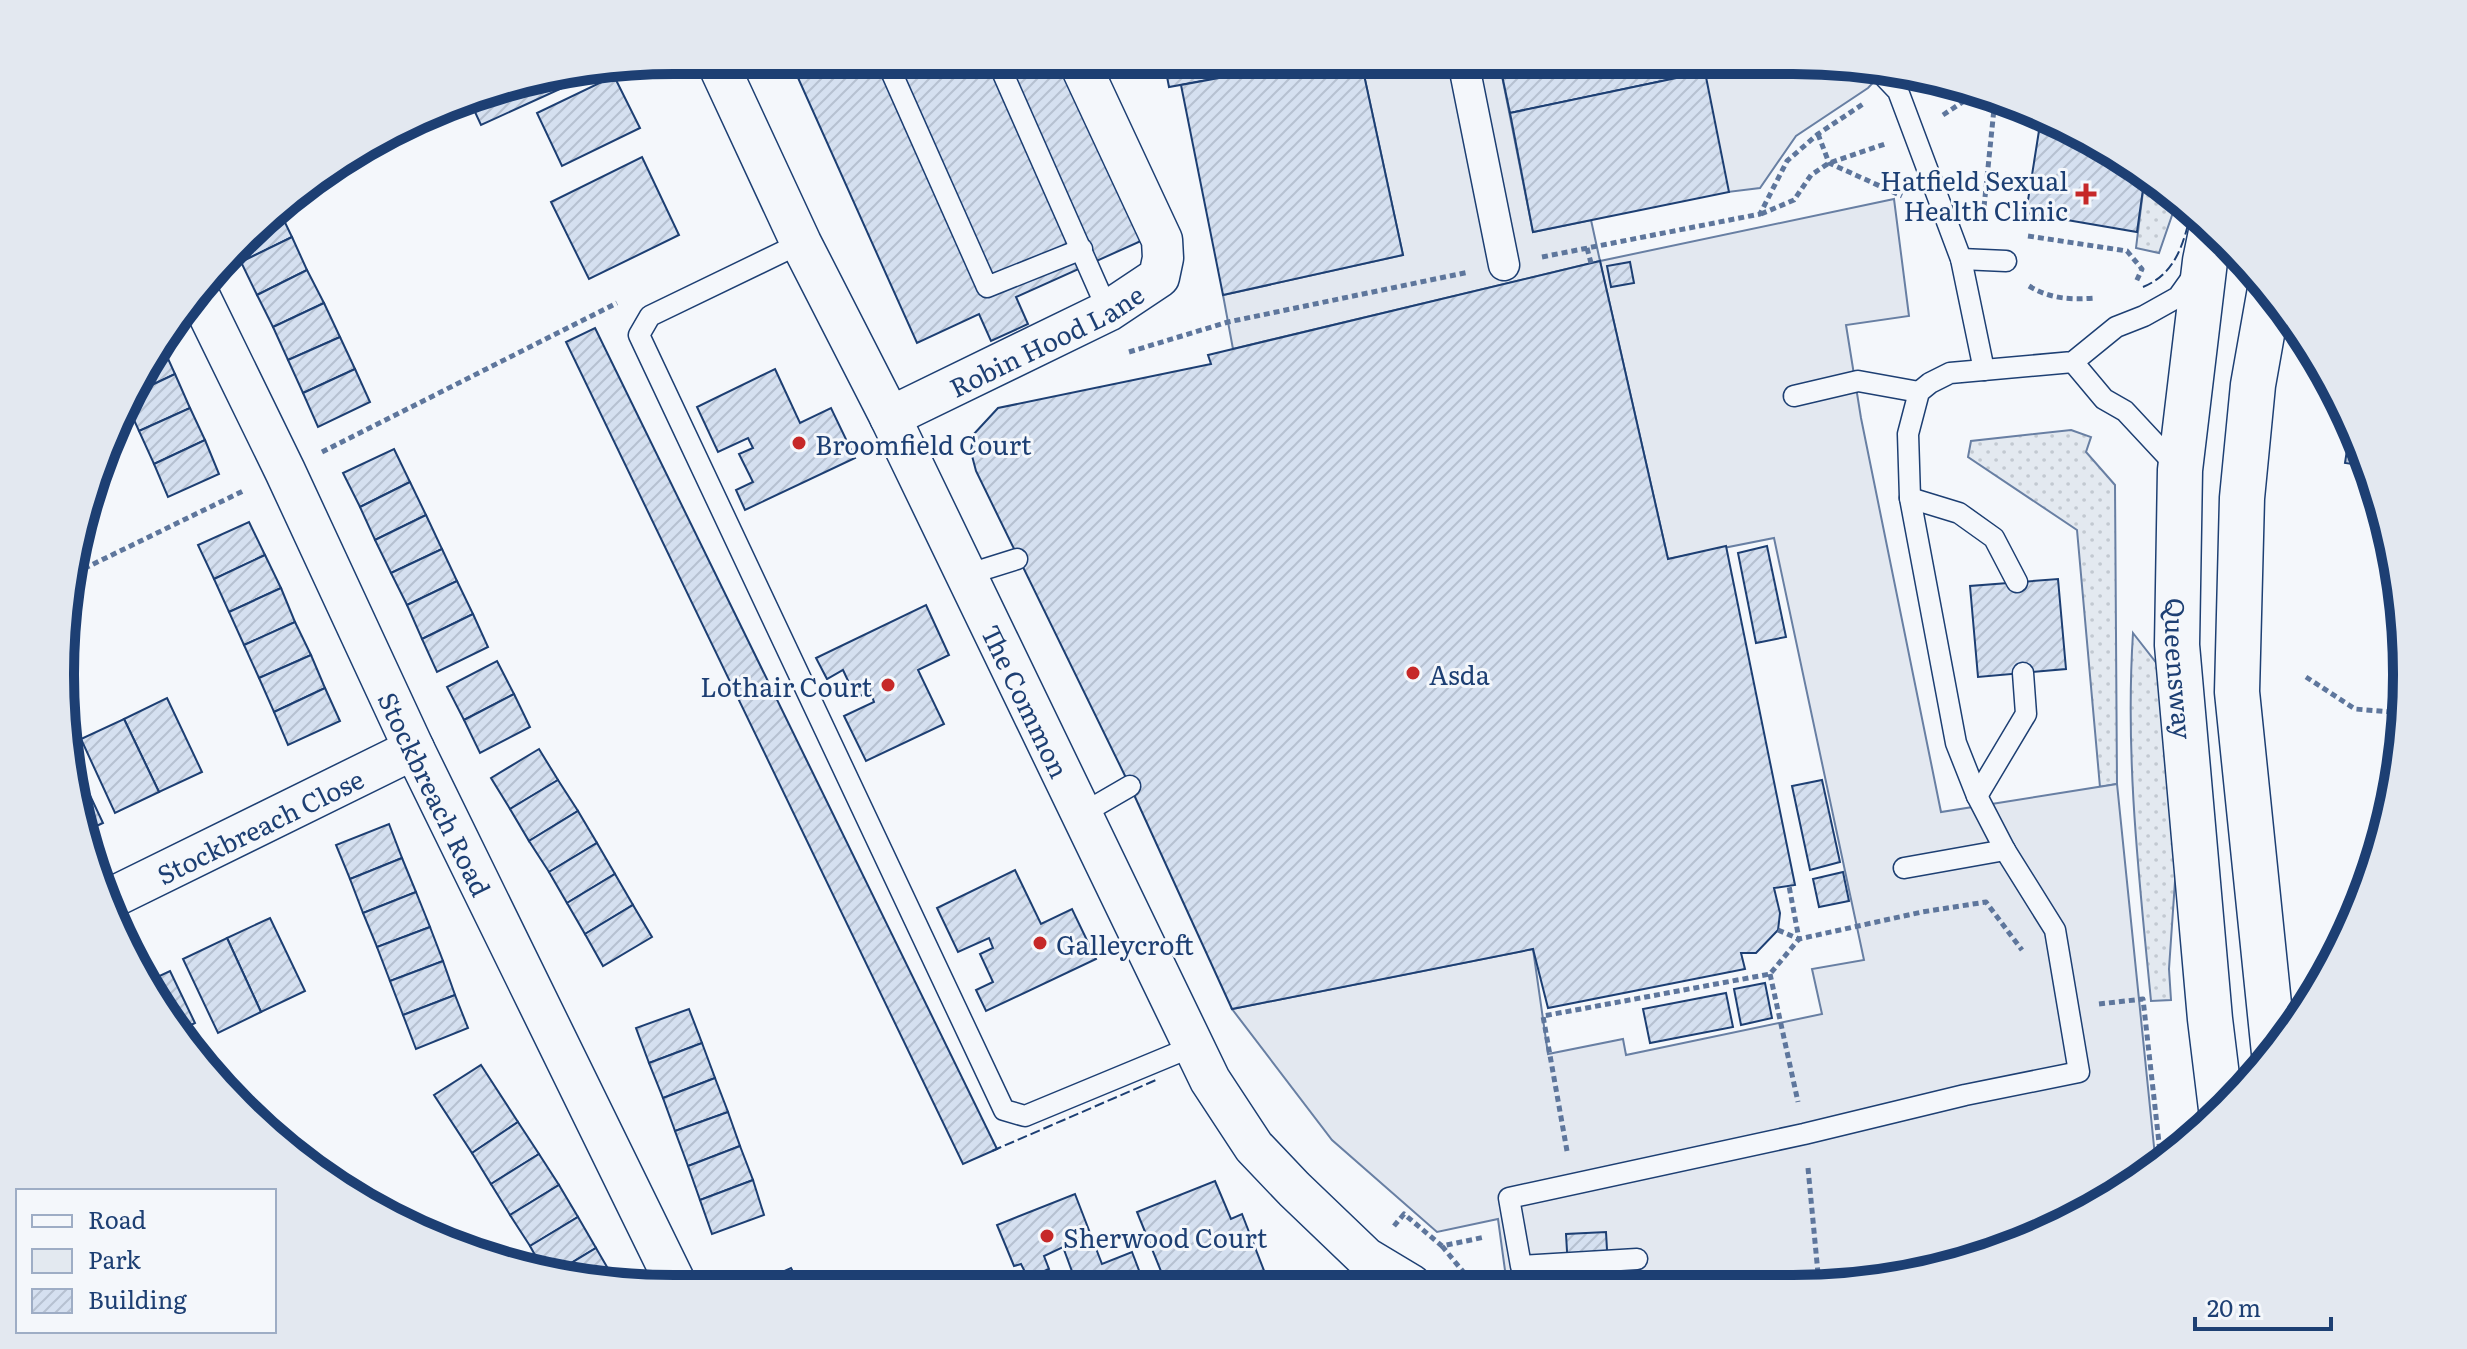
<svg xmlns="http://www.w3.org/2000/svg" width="2467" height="1349" viewBox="0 0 2467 1349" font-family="Literata,serif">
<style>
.green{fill:url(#green-dots);stroke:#687fa3;stroke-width:2}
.parking{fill:#e3e8f0;stroke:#687fa3;stroke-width:2}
.building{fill:url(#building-hatch);stroke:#1d3f73;stroke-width:2}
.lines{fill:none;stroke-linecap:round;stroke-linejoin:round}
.service-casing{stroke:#1d3f73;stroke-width:23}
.pedestrian-casing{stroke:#1d3f73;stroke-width:33}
.minor-casing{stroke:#1d3f73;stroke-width:43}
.secondary-casing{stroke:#1d3f73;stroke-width:47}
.path{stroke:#5e769c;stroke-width:5;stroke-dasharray:6 4;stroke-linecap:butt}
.service{stroke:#f4f7fb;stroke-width:20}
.pedestrian{stroke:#f4f7fb;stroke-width:30}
.minor{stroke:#f4f7fb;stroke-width:40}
.secondary{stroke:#f4f7fb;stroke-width:44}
.fence{stroke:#1d3f73;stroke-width:2;stroke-dasharray:10 4;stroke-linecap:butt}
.poi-dot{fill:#c62828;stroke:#f4f7fb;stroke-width:3}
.labels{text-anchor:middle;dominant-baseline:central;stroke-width:6;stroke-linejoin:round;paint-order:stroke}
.poi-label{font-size:26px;fill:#1d3f73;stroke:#f4f7fb;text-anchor:start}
.street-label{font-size:26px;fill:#1d3f73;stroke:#f4f7fb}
.rim{fill:none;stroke:#1d3f73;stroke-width:10}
</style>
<defs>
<pattern id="green-dots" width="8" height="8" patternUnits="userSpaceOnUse" patternTransform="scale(2)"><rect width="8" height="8" fill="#e3e9f0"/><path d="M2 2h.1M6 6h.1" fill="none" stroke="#c2c9d1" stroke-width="1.8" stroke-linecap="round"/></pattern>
<pattern id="building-hatch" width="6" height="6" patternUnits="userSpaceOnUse" patternTransform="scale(2)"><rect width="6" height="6" fill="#d5e0f0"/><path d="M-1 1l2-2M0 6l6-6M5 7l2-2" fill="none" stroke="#b6c1d1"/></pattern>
</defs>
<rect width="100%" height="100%" fill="#f4f7fb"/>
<g class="green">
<path d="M 2145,175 L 2178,198 L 2159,253 L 2136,248 Z"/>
<path d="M 2071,430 L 2091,437 L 2086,452 L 2115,485 L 2117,784 L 2100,787 L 2077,530 L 1968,457 L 1971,441 Z"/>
<path d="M 2133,633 L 2161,669 L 2177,852 L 2169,969 L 2171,1000 L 2151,1001 C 2139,878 2125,757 2133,633 Z"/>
</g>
<g class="parking">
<path d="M 1361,61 L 1499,61 L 1533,232 L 1591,220 L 1600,261 L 1894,199 L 1909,316 L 1846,325 L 1861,418 L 1941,812 L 2117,784 L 2156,1166 L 2134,1186 L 1990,1256 L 1872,1284 L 1507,1285 L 1498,1219 L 1437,1232 L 1332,1140 L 1232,1009 L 1533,949 L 1548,1054 L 1623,1039 L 1626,1055 L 1822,1014 L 1812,969 L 1864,960 L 1774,538 L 1668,559 L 1600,261 L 1233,349 L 1223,295 L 1403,255 Z"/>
<path d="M 1702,61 L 1832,61 L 1885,70 L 1868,88 L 1796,136 L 1760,188 L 1728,192 Z"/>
</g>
<g class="building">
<path d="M 790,60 L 1059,60 L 1141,241 L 1016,297 L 1028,324 L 991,341 L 979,314 L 917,343 Z"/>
<path d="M 1164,61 L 1311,61 L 1169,87 Z"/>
<path d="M 1311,61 L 1361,61 L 1403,255 L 1223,295 L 1181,85 Z"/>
<path d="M 1499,61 L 1702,61 L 1705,72 L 1510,113 Z"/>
<path d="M 1705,72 L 1729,192 L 1533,232 L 1510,113 Z"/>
<path d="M 595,73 L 481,125 L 468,97 L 477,93 Z"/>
<path d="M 614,76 L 640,128 L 562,166 L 537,113 Z"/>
<path d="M 2041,118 L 2099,142 L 2145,175 L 2137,232 L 2026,213 Z"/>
<path d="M 642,157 L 679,235 L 589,279 L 551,202 Z"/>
<path d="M 279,210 L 292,237 L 241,262 L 238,254 Z"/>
<path d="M 292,237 L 307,270 L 257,295 L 241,262 Z"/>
<path d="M 1600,261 L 1668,559 L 1726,546 L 1795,885 L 1774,888 L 1780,913 L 1778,930 L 1756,953 L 1741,953 L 1745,969 L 1548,1008 L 1533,949 L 1232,1009 L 1130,786 L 976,471 L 971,452 L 973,435 L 998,408 L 1211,364 L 1208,355 Z"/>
<path d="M 1630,262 L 1634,283 L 1611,287 L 1607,266 Z"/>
<path d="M 307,270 L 324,303 L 273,327 L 257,295 Z"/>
<path d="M 324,303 L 340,337 L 288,360 L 273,327 Z"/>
<path d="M 595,328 L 997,1149 L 963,1164 L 566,342 Z"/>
<path d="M 340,337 L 355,369 L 303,393 L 288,360 Z"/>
<path d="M 160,341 L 175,374 L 137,392 Z"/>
<path d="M 355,369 L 370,402 L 318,427 L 303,393 Z"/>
<path d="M 775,369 L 800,423 L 831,408 L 855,458 L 745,510 L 736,490 L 753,482 L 739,454 L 753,448 L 748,438 L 718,452 L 697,407 Z"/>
<path d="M 175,374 L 190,408 L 139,431 L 129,409 L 137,392 Z"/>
<path d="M 190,408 L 205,440 L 154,464 L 139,431 Z"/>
<path d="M 2351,424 L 2368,466 L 2345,463 Z"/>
<path d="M 205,440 L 219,474 L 168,497 L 154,464 Z"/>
<path d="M 394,449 L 410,482 L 360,507 L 343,473 Z"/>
<path d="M 410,482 L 426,515 L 375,540 L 360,507 Z"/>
<path d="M 426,515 L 442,549 L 391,573 L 375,540 Z"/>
<path d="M 249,522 L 265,555 L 214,579 L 198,545 Z"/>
<path d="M 1767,546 L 1786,637 L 1756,643 L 1738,553 Z"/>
<path d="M 442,549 L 457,581 L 407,605 L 391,573 Z"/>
<path d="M 265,555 L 281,588 L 229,612 L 214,579 Z"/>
<path d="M 2058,579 L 2066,669 L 1978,677 L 1970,586 Z"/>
<path d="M 457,581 L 473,614 L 422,639 L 407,605 Z"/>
<path d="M 281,588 L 295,622 L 244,645 L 229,612 Z"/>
<path d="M 926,605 L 949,655 L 918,670 L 944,724 L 866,761 L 844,716 L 874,702 L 870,691 L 856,698 L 843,670 L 827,679 L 816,658 Z"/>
<path d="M 473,614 L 488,647 L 437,672 L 422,639 Z"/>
<path d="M 295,622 L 311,655 L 259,678 L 244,645 Z"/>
<path d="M 311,655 L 325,688 L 274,712 L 259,678 Z"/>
<path d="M 497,661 L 514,694 L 464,720 L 447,687 Z"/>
<path d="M 325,688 L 340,721 L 288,745 L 274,712 Z"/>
<path d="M 514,694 L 530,727 L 480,753 L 464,720 Z"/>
<path d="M 167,698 L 202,772 L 159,792 L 124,719 Z"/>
<path d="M 124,719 L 159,792 L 115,813 L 81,739 Z"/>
<path d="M 539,749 L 558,780 L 510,809 L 491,778 Z"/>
<path d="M 79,772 L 103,823 L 88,830 L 75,774 Z"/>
<path d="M 558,780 L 578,811 L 529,841 L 510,809 Z"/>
<path d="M 1822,780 L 1840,862 L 1810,870 L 1792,786 Z"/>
<path d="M 578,811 L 597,843 L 549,872 L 529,841 Z"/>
<path d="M 389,824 L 402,858 L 350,879 L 336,845 Z"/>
<path d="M 597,843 L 615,874 L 567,903 L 549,872 Z"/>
<path d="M 402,858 L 416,892 L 363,913 L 350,879 Z"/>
<path d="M 1015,870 L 1041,924 L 1072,909 L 1096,959 L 986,1011 L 976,990 L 993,982 L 980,954 L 993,948 L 989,938 L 958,952 L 937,908 Z"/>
<path d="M 1843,872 L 1849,901 L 1819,907 L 1813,879 Z"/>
<path d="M 615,874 L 633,905 L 585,934 L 567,903 Z"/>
<path d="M 416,892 L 430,927 L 377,947 L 363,913 Z"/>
<path d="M 633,905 L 652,937 L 603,966 L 585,934 Z"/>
<path d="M 270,918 L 305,991 L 261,1012 L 227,938 Z"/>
<path d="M 430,927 L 443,961 L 390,981 L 377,947 Z"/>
<path d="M 227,938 L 261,1012 L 218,1033 L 183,959 Z"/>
<path d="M 443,961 L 455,995 L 403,1015 L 390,981 Z"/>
<path d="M 170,971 L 195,1023 L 181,1030 L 151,980 Z"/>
<path d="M 1765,983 L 1772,1018 L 1741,1025 L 1734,989 Z"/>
<path d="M 1726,993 L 1733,1027 L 1650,1043 L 1643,1009 Z"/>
<path d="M 455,995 L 468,1028 L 416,1049 L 403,1015 Z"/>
<path d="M 689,1009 L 702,1043 L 649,1063 L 636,1028 Z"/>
<path d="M 702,1043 L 715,1078 L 663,1098 L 649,1063 Z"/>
<path d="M 481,1065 L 518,1122 L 472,1153 L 434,1095 Z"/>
<path d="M 715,1078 L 728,1112 L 675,1131 L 663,1098 Z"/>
<path d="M 728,1112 L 740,1146 L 688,1166 L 675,1131 Z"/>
<path d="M 518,1122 L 539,1154 L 491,1184 L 472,1153 Z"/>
<path d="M 740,1146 L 753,1180 L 700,1200 L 688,1166 Z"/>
<path d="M 539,1154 L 559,1185 L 510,1215 L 491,1184 Z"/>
<path d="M 753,1180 L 764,1215 L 712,1234 L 700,1200 Z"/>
<path d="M 1215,1181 L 1231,1219 L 1242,1214 L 1270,1286 L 1167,1286 L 1137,1212 Z"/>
<path d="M 559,1185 L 578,1217 L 530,1246 L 510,1215 Z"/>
<path d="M 1075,1194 L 1102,1264 L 1132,1252 L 1145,1286 L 1043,1286 L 1073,1274 L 1063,1247 L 1044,1256 L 1049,1269 L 1028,1278 L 1021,1264 L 1014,1266 L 997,1225 Z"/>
<path d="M 578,1217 L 596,1248 L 553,1274 L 545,1273 L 530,1246 Z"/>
<path d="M 1606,1232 L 1609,1285 L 1569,1285 L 1566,1234 Z"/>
<path d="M 596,1248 L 614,1279 L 607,1283 L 553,1274 Z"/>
<path d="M 791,1268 L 801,1287 L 749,1287 Z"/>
</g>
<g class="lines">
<defs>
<g id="service">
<path d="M 886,60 L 987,287 L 1082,249"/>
<path d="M 997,60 L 1108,311"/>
<path d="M 1877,69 L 1898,91 L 1961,259 L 1984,370"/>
<path d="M 801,243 L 650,316 L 639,335 L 1004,1110 L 1025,1116 L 1194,1046"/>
<path d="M 1961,259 L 2006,261"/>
<path d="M 2073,362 L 2104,399 L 2125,411 L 2179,469"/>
<path d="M 1794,396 L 1858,381 L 1919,392"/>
<path d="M 1910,498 L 1959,513 L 1994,538 L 2017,582"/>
<path d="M 966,575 L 1017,559"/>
<path d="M 1977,796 L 2026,714 L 2023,673"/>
<path d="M 1080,815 L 1130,786"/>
<path d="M 1904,868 L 2005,850"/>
<path d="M 1637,1259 L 1521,1266 L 1509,1198 L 1804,1134 L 1965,1095 L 2079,1072 L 2055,930 L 2005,850 L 1977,796 L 1956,743 L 1910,498 L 1908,434 L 1919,392 L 1930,383 L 1950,373 L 2073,362 L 2116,327 L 2144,316 L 2178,297 L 2193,276"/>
</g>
<path id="pedestrian" d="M 1463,61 L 1504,265"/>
<g id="minor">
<path id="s1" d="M 716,60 L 801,243 L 890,417 L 1210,1080 L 1254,1147 L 1294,1189 L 1366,1258 L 1411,1285"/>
<path id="s2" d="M 199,295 L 285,471 L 414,749 L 678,1288"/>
<path id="s3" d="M 890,417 L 1108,311 L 1159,277 L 1163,258 L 1162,240 L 1078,60"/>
<path id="s4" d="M 105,901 L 414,749"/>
</g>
<g id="secondary">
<path id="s5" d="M 2212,227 L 2205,261 L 2180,470 L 2177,645 L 2210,1019 L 2221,1109"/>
<path d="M 2270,289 L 2253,385 L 2242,498 L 2237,692 L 2274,1053"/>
</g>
</defs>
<use href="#service" class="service-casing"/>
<use href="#pedestrian" class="pedestrian-casing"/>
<use href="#minor" class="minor-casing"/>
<use href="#secondary" class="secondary-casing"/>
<g class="path">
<path d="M 1943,115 L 1978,92"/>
<path d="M 1818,134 L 1829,163 L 1902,196"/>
<path d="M 1761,214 L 1794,200 L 1811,175 L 1829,163 L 1885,144"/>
<path d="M 1983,217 L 1995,99"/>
<path d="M 2028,236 L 2127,251 L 2142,269 L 2136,282"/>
<path d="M 1587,248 L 1591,263"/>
<path d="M 1542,257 L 1760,214 L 1787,161 L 1818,134 L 1863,104"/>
<path d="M 2029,286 C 2050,299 2071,300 2096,298"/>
<path d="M 1129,352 L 1228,322 L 1469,272"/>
<path d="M 322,452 L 617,303"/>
<path d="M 75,573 L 245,490"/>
<path d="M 2306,677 L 2355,709 L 2403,713"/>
<path d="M 1778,930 L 1799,939 L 1922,912 L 1986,902 L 2022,950"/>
<path d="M 1770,974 L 1798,1102"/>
<path d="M 2099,1004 L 2143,999 L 2161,1161"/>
<path d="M 1567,1151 L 1543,1016 L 1770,974 L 1799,939 L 1789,886"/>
<path d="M 1808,1168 L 1819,1284"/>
<path d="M 1394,1226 L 1404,1214 L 1442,1246 L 1485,1237"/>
<path d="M 1442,1246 L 1474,1285"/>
</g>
<use href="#service" class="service"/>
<use href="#pedestrian" class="pedestrian"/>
<use href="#minor" class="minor"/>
<use href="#secondary" class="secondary"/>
<g class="fence">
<path d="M 2143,287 C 2177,273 2184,242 2192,208"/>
<path d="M 992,1151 L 1156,1080"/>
</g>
</g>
<g class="poi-dot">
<path d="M2082 182h8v8h8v8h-8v8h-8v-8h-8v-8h8z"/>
<circle cx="799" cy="443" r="8"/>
<circle cx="1413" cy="673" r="8"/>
<circle cx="888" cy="685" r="8"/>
<circle cx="1040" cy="943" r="8"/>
<circle cx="1047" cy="1236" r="8"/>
</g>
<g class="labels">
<g class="poi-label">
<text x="2068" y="179" text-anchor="end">Hatfield Sexual<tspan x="2068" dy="30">Health Clinic</tspan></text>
<text x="815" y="443">Broomfield Court</text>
<text x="1429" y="673">Asda</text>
<text x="872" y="685" text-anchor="end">Lothair Court</text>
<text x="1056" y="943">Galleycroft</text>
<text x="1063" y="1236">Sherwood Court</text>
</g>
<g class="street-label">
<text stroke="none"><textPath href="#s3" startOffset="174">Robin Hood Lane</textPath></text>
<text stroke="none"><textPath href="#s5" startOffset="444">Queensway</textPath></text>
<text stroke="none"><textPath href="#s1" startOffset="712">The Common</textPath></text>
<text stroke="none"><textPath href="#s2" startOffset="552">Stockbreach Road</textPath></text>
<text stroke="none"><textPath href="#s4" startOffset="172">Stockbreach Close</textPath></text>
</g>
</g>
<path d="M0 0H2467V1349H0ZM674 74H1793A600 600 0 0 1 2393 674V675A600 600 0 0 1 1793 1275H674A600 600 0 0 1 74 675V674A600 600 0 0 1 674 74Z" fill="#e3e8f0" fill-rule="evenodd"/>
<path class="rim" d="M674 74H1793A600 600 0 0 1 2393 674V675A600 600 0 0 1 1793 1275H674A600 600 0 0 1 74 675V674A600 600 0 0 1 674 74Z"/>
<rect x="16" y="1189" width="260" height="144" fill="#f4f7fb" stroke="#9eadc5" stroke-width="2"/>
<rect x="32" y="1215" width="40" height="12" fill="#f4f7fb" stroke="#9eadc5" stroke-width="2"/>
<text x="88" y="1229" font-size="24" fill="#1d3f73">Road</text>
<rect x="32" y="1249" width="40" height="24" fill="#e3e9f0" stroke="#9eadc5" stroke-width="2"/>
<text x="88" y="1269" font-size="24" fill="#1d3f73">Park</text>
<rect x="32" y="1289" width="40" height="24" fill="url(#building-hatch)" stroke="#9eadc5" stroke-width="2"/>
<text x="88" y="1309" font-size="24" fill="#1d3f73">Building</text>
<path d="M2195 1317v12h136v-12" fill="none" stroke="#1d3f73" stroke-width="4"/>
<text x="2207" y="1317" font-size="24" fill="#1d3f73" stroke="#f4f7fb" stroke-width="6" paint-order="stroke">20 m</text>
</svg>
